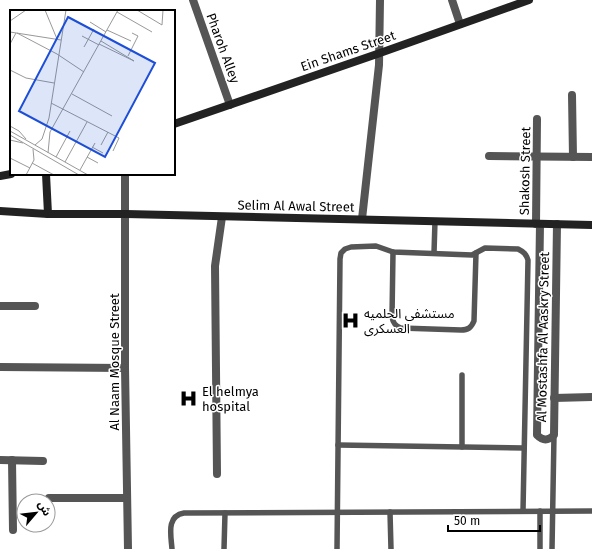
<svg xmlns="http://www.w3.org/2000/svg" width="592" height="549" viewBox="0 0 592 549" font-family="'Fira Sans','Noto Sans Arabic',sans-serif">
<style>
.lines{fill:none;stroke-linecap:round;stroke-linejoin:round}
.lane{stroke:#555;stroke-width:5.5}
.street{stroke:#555;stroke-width:8}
.secondary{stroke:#222;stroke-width:8}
.labels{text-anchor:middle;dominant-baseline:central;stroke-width:3;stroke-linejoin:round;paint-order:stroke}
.street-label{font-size:13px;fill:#000;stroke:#fff}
.poi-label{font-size:13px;fill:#000;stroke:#fff;text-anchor:start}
.inset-road{fill:none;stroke:#999;stroke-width:1}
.view{fill:#1d4ed8;fill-opacity:0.15;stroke:#1d4ed8;stroke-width:2}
.inset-edge{fill:none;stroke:#000;stroke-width:2}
</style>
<rect width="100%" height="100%" fill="#fff"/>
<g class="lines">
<g class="lane">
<path d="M 393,252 L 392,317 C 393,323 395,326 401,328 L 461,330 C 468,330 471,328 474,321 L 476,253"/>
<path d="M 434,253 L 435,221"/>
<path d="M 462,375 L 462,447"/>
<path d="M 338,445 L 524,448"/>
<path d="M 390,512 L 391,549"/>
<path d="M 172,549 C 171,535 166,516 184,513 L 592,511"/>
<path d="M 224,549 L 225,513"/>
<path d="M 337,549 L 340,259 L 341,253 L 345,249 L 351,247 L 376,246 L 393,252 L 472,255 L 485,248 L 518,249 C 524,252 526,254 528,260 L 523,511"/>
<path d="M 540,549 L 540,511"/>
<path d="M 552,549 L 554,435"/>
</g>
<g class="street">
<path d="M 193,0 L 230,105"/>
<path d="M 452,0 L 460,24"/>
<path d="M 572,95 L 573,157"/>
<path d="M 489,156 L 592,157"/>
<path d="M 125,174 L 125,368 L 128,549"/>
<path d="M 362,219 L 379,65 L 380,0"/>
<path d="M 536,224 L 537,119"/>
<path d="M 540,224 L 537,435 C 543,441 548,441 554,435 L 557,224"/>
<path d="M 0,306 L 35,306"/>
<path d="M 0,367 L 125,368"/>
<path d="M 554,398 L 592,397"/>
<path d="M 0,460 L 43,461"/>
<path d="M 12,460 L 13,530"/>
<path d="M 217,474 L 215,266 L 222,217"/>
<path d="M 49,498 L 127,498"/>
</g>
<g class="secondary">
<path d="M 174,124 L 380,53 L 529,0"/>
<path d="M 46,174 L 48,214"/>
<path d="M 0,176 L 11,174"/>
<path d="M 0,211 L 48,214 L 126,214 L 592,225"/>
</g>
</g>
<defs>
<symbol id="hospital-bare" viewBox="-9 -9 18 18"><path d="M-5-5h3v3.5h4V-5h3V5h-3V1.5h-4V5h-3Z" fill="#000" stroke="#fff" stroke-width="2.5" paint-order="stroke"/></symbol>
</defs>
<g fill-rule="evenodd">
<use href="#hospital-bare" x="338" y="308" width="25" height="25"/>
<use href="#hospital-bare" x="176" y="386" width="25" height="25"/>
</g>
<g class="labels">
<g class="street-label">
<text transform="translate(223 48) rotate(70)">Pharoh Alley</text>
<text transform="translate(348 51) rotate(-19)">Ein Shams Street</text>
<text transform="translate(525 171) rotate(-89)">Shakosh Street</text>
<text transform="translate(296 206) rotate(1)">Selim Al Awal Street</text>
<text transform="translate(543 337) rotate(-89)">Al Mostashfa Al Aaskry Street</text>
<text transform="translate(114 362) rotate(-90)">Al Naam Mosque Street</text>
</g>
<g class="poi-label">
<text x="364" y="313">مستشفى الحلميه<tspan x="364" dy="15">العسكرى</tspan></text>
<text x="202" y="391">El helmya<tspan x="202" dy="15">hospital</tspan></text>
</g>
</g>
<g transform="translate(10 10)">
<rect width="165" height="165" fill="#fff"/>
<path class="inset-road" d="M 35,0 L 47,29M 127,0 L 152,15 L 153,0M 107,2 L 142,22M 0,11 L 16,0M 80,12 L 96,22M 97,20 L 121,31M 0,22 L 51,30M 7,23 L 47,44 L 74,62M 72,26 L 89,35M 0,34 L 6,23M 89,34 L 124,51 L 91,31M 74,37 L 84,19M 118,46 L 128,26 L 122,23M 0,60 L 16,68 L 44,73M 62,84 L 102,106M 41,93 L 109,128 L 103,141M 0,116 L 9,121 L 16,129M 0,121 L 78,165M 0,125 L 69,165M 0,130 L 13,133M 25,135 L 32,129 L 39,108 L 56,0M 91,135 L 98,122M 82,137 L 93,143M 38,143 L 40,122 L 108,0M 46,147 L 60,121M 77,147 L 88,153M 0,148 L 20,158M 55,152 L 77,112M 22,153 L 44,165M 70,160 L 85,133M 16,165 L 24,150 L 23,139"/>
<path class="view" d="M 58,7 L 145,53 L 95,147 L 9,101 Z"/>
<rect width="165" height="165" class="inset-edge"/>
</g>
<g transform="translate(36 513) rotate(62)"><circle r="19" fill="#ffffff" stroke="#999999"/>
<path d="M0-3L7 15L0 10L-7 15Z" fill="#000000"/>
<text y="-6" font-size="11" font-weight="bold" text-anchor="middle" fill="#000000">ش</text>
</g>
<path d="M448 525v6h92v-6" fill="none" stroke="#000000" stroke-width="2"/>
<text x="454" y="525" font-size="12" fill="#000000" stroke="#ffffff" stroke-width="3" paint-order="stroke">50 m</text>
</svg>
